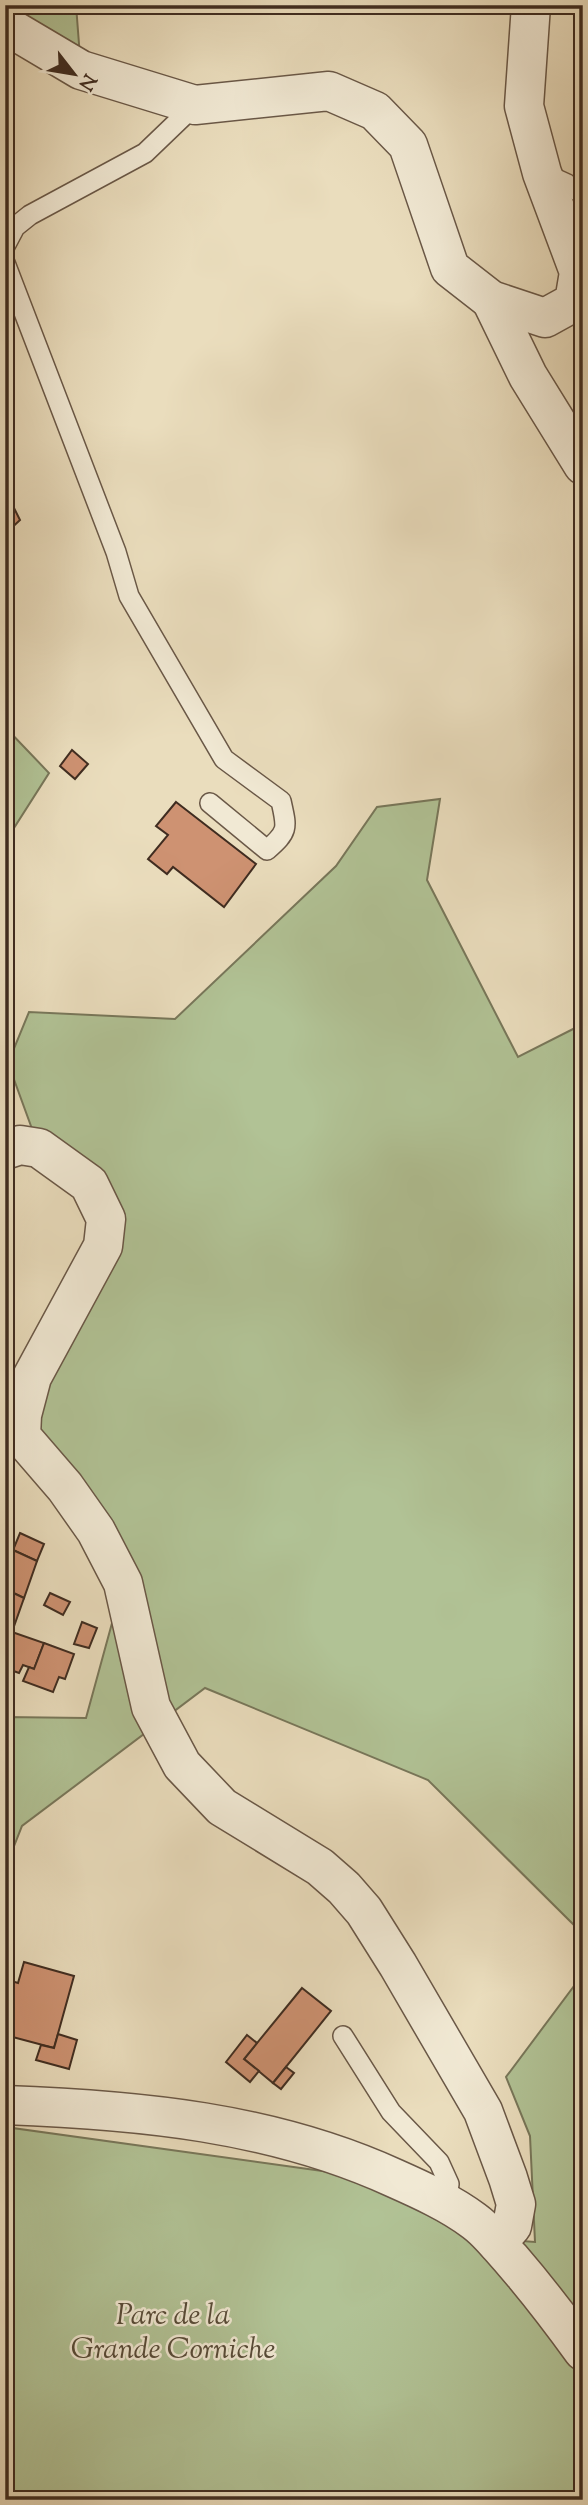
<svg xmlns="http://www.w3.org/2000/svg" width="588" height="2505" viewBox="0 0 588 2505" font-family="'Sorts Mill Goudy',serif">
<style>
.green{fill:#b1c295;stroke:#78775a;stroke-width:2}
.building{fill:#ce9272;stroke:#3f2c20;stroke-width:2}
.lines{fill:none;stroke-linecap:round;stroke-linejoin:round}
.service-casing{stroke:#6a5847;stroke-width:22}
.minor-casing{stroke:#6a5847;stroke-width:41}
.service{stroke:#f1e9d4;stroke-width:19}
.minor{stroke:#f1e9d4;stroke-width:38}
.labels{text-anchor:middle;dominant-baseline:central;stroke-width:5;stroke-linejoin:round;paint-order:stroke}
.park-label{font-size:30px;font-style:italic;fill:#564a37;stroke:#f1e9d4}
</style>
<rect width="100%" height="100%" fill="#eaddbd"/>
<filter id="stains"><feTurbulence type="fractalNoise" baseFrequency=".00286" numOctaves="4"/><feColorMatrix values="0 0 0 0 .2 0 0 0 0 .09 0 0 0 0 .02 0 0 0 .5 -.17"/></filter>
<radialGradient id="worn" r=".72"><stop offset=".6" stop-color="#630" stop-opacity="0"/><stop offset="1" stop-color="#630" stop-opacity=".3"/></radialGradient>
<g class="green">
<path d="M 5,5 L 76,5 L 81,70 L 5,25 Z"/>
<path d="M 5,727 L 49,773 L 5,842 Z"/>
<path d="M 440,799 L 427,880 L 518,1057 L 583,1024 L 583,1934 L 428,1780 L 205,1688 L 22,1826 L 5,1869 L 5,1717 L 86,1718 L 123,1583 L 21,1436 L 106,1219 L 39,1148 L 8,1063 L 29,1012 L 175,1019 L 336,866 L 377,807 Z"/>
<path d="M 583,1974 L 583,2500 L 5,2500 L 5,2127 L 351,2175 L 470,2237 L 535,2242 L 530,2136 L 506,2077 Z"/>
</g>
<g class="building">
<path d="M 5,490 L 20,520 L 5,534 Z"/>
<path d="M 72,750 L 88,764 L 75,779 L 60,766 Z"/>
<path d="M 176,802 L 256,864 L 224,907 L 173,867 L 167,874 L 148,859 L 168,835 L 156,826 Z"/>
<path d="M 20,1533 L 44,1544 L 37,1561 L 13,1550 Z"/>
<path d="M 13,1550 L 37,1561 L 24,1598 L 5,1589 L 5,1575 Z"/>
<path d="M 5,1589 L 24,1598 L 12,1632 L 5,1629 Z"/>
<path d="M 50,1593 L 70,1602 L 63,1615 L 44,1605 Z"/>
<path d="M 82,1622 L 97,1628 L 89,1648 L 74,1644 Z"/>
<path d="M 12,1632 L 44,1643 L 34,1669 L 23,1665 L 19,1673 L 5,1668 L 5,1651 Z"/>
<path d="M 44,1643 L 74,1654 L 65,1679 L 59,1677 L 53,1692 L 23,1681 L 29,1667 L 34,1669 Z"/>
<path d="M 24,1962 L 74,1976 L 54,2048 L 5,2035 L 5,1979 L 18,1983 Z"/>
<path d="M 302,1988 L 331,2011 L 273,2083 L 244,2059 Z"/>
<path d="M 58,2034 L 77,2040 L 69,2069 L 36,2060 L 41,2045 L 54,2048 Z"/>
<path d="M 247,2035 L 257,2043 L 244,2059 L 259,2071 L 250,2082 L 226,2062 Z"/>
<path d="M 286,2067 L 294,2073 L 281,2089 L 273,2083 Z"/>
</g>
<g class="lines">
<defs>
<g id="service">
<path d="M 543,173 L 567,184 L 583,195"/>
<path d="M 5,246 L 15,227 L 30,215 L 145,153 L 195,105"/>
<path d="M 5,263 L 116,552 L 129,596 L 224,759 L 281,801 C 287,828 289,831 267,850 L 210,803"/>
<path d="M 343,2036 L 391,2112 L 439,2162 L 449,2184 L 446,2203"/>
</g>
<g id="minor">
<path d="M 5,25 L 81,70 L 195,105 L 329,91 L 375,111 L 408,145 L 450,268 L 491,300 L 545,318 L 574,302 L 579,272 L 542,173 L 524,106 L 531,5"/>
<path d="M 491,300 L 528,376 L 583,465"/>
<path d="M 5,1150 L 20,1145 L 39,1148 L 89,1184 L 106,1219 L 103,1246 L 32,1377 L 22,1415 L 21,1436 L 65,1487 L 96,1531 L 123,1583 L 151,1707 L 182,1765 L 222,1807 L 320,1867 L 344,1888 L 364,1911 L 398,1965 L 483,2111 L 508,2178 L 516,2204 L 512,2226 L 497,2243"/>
<path d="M 5,2105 C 139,2110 271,2122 394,2178 C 421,2190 450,2203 474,2221 C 488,2231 499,2246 511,2259 C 536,2288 560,2319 583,2351"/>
</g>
</defs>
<use href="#service" class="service-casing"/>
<use href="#minor" class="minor-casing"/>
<use href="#service" class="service"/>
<use href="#minor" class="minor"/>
</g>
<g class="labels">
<g class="park-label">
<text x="173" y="2316">Parc de la<tspan x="173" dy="34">Grande Corniche</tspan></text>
</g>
</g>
<rect width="588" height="2505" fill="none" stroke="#eaddbd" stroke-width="28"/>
<rect x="7" y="7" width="574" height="2491" fill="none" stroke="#3f2c20" stroke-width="3.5"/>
<rect x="14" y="14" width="560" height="2477" fill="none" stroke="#3f2c20" stroke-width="2"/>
<g transform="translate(74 74) rotate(121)" stroke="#f1e9d4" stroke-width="5" paint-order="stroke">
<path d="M0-5L12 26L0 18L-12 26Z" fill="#3f2c20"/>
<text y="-10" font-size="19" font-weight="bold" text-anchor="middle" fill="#3f2c20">N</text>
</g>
<rect width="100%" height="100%" filter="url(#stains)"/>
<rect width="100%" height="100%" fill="url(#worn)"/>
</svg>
